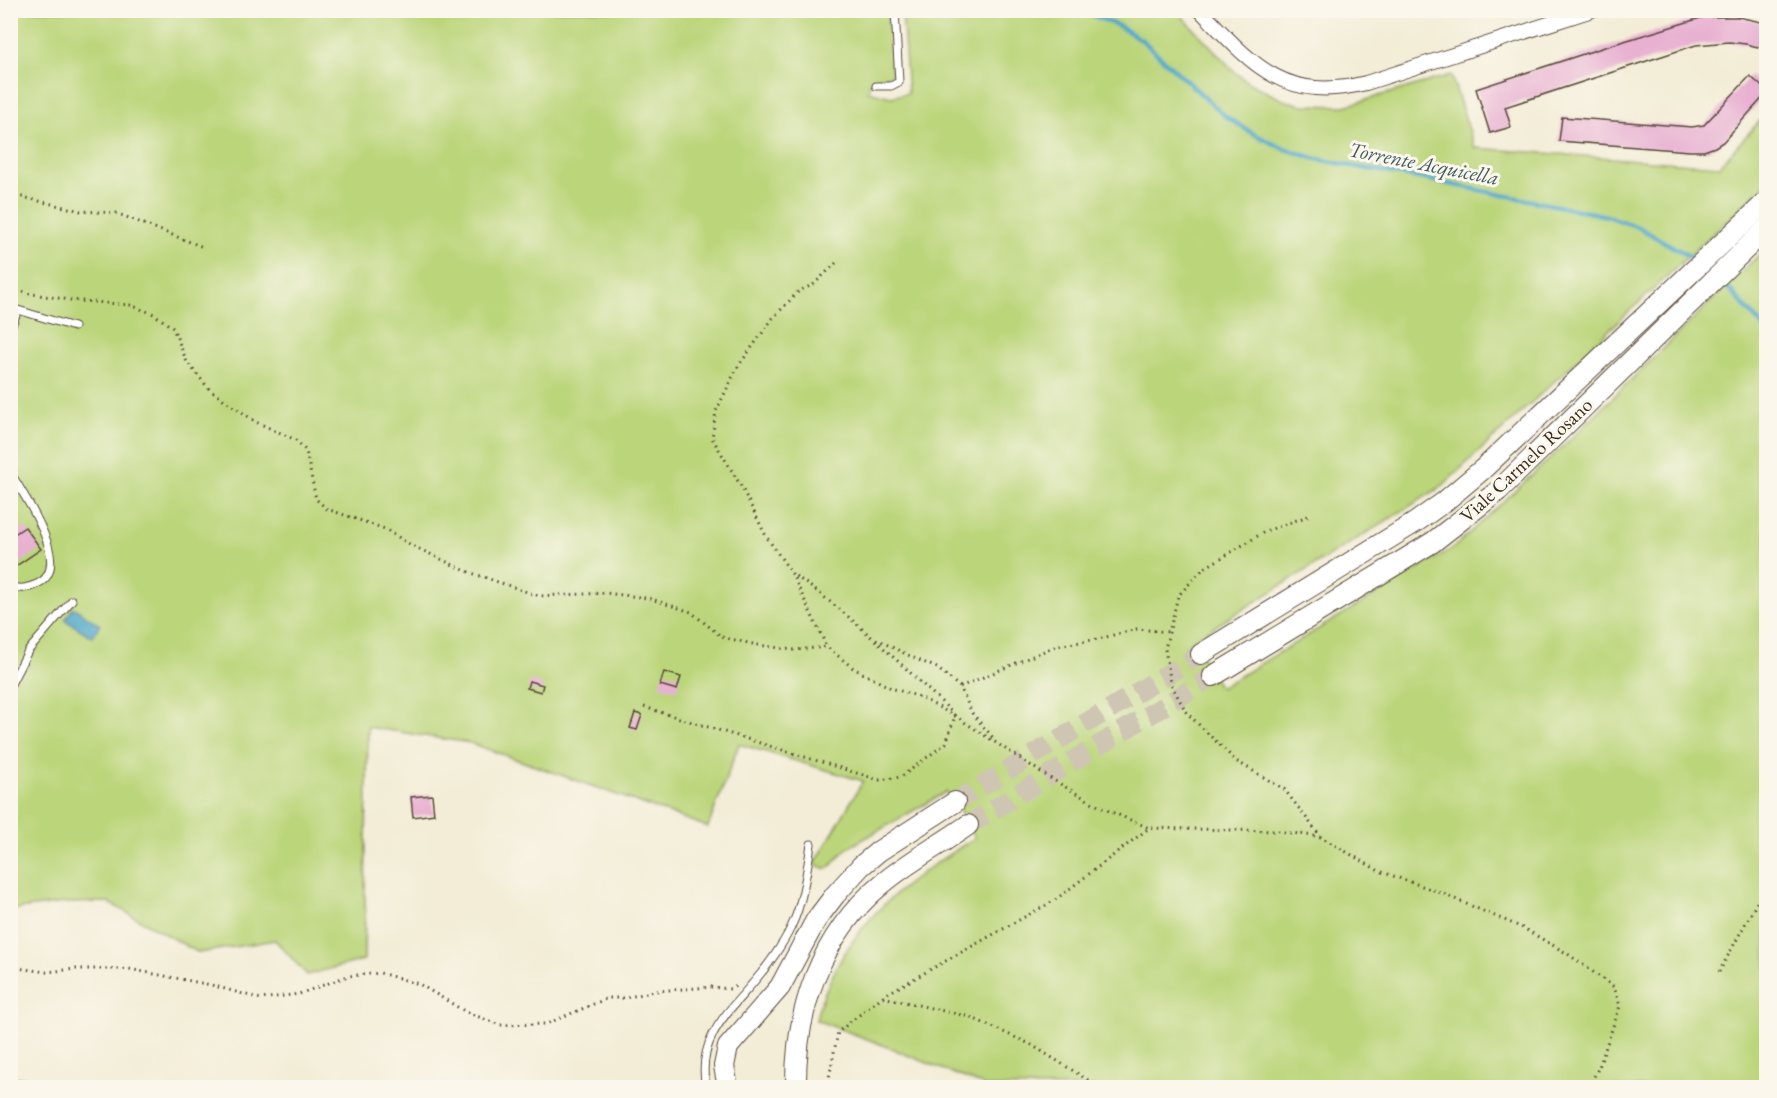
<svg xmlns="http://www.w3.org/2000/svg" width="1777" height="1098" viewBox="0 0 1777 1098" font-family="'EB Garamond',serif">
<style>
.green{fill:#bbd57a;stroke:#7b804c;stroke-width:1.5}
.water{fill:#49a5c7;stroke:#426872;stroke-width:1.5}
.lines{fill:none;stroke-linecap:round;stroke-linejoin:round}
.stream{stroke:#49a5c7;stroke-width:4.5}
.building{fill:#e8b0d1}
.secondary-tunnel{stroke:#cec6b2;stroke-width:20;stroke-dasharray:20 10;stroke-linecap:butt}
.lane-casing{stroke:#57473a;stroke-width:9}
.street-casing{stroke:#57473a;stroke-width:16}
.secondary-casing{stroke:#57473a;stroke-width:22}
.path{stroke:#57473a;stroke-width:3;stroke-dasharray:1.5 4.5;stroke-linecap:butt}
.lane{stroke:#fff;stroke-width:7}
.street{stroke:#fff;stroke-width:14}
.secondary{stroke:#fff;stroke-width:20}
.labels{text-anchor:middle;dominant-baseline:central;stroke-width:6;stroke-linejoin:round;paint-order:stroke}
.street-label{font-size:20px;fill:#3b2a1e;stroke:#fbf7ec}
.water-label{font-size:21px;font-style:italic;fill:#415b62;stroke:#fbf7ec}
</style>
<rect width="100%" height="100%" fill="#fbf7ec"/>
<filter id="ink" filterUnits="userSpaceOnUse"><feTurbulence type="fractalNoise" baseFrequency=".0167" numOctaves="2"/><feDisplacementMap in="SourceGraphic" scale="12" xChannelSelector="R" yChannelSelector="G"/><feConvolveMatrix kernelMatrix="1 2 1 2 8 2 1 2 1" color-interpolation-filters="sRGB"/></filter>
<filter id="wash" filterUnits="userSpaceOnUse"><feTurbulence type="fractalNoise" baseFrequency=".008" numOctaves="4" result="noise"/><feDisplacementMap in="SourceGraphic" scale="24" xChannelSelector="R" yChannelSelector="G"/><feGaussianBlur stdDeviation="1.35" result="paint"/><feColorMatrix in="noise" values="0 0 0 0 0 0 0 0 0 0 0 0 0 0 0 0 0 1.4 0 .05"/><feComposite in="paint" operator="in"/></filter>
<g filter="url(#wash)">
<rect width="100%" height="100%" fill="#f3edd7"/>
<path class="green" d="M 10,11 L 887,11 L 892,75 L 871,81 L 868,91 L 891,97 L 908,93 L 902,11 L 1177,11 L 1236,73 L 1249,83 L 1283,100 L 1302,105 L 1345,106 L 1451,75 L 1475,148 L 1719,166 L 1766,114 L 1766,184 L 1441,487 L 1193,640 L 1220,688 L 1452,549 L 1557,452 L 1766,248 L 1766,1087 L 987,1087 L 875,1042 L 816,1020 C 818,1006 824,994 830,981 C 861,912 913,877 975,838 L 955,802 L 946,792 L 846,849 L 828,869 L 814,865 L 863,781 L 739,744 L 708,827 L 470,743 L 368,727 L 364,960 L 307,975 L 275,940 L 199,953 L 108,902 L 65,903 L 11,910 Z"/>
<path class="water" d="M 73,607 L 100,625 L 92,637 L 65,620 Z"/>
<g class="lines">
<g class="stream">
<path d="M 1079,10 L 1119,26 L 1142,40 L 1225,116 L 1252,133 L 1280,147 L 1313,158 L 1352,166 L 1414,177 L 1607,216 L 1638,227 L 1698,261"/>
<path d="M 1720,279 L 1766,330"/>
</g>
</g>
<g id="blocks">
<g class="building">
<path d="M 1704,17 L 1738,17 L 1766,23 L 1766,49 L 1746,44 L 1729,42 L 1696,45 L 1505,107 L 1511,127 L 1490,133 L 1476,89 L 1611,45 Z"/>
<path d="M 1750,76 L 1766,90 L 1766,94 L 1723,142 L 1715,147 L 1704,151 L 1690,151 L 1559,141 L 1562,117 L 1692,127 L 1704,125 Z"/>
<path d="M 25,527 L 41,549 L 10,570 L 10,537 Z"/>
<path d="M 664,672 L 681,677 L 677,690 L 660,685 Z"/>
<path d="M 529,681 L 543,685 L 541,692 L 527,688 Z"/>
<path d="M 635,713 L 642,715 L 637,730 L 630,728 Z"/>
<path d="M 432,795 L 434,814 L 413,817 L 411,797 Z"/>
<path d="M 10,1080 L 38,1081 L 38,1088 L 10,1088 Z"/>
</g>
</g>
</g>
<g filter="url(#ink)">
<use href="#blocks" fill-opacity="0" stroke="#57473a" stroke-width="1.5"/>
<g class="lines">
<g class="secondary-tunnel">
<path d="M 955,802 L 1201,654"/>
<path d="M 968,825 L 1213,676"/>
</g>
<defs>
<g id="lane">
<path d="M 876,86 L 891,86 L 899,82 L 895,10"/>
<path d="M 10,330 L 18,310 L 74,327"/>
<path d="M 10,472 C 23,494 75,568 37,584 C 28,588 20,590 10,586"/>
<path d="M 10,686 L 28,651 L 72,600"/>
<path d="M 706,1088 C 695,1035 733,1009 762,972 C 772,960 786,939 792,925 C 803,902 807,870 811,844"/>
</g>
<path id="street" d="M 1200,10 C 1253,65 1284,103 1366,83 L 1592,10"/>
<g id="secondary">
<path d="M 1201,654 L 1416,522 L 1444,502 L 1483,469 L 1766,202"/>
<path d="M 1213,676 L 1433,542 L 1498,491 L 1766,229"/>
<path d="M 728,1088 L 724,1066 L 728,1047 L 780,987 L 816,920 L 835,895 L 861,866 L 879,851 L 955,802"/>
<path d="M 796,1088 C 795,1011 820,935 882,884 C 908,862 940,845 968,825"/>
</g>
</defs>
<use href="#lane" class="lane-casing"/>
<use href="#street" class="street-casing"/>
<use href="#secondary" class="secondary-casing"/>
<g class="path">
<path d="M 10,193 L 14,195 L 81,211 L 116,213 L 203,247"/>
<path d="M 836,263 L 814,284 L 798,292 L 773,318 L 737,368 L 716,411 L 712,438 L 741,486 L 766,536 L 792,574 L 827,647 L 853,668 L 891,688 L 920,697 L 955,716 L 1050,778 L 1100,807 L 1149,828 L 1277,831 L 1321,837 L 1379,871 L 1436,891 L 1523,928 L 1568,954 L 1614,987 L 1620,1006 L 1599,1067 L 1588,1088"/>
<path d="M 10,297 L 17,288 L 26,293 L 70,300 L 130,305 L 154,314 L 173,328 L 187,362 L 210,390 L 256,422 L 296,440 L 306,451 L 316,499 L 327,509 L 385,529 L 411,545 L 466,571 L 539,596 L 605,593 L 648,598 L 691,612 L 722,637 L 757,645 L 795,650 L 827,647"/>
<path d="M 1308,516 L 1266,531 L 1203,569 L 1178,596 L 1165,649 L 1171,684 L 1186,712 L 1236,761 L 1284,789 L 1321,837"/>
<path d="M 876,639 L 914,658 L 937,668 L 960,687 L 972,713 L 995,740"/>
<path d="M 960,687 L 1056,646 L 1098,639 L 1137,629 L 1169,632"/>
<path d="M 644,707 L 879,780 L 901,777 L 946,743 L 955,716 C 942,701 928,690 915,677 C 876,641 838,605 794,575"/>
<path d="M 10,967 L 46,972 L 76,969 L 129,969 L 211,985 L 261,999 L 299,994 L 348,976 L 380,973 L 419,984 L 466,1012 L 500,1025 L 546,1024 L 608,998 L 625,998 L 655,991 L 712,987 L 730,989 L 736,986"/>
<path d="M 1719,972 L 1766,886"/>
<path d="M 883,997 L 970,1017 L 1030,1044 L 1101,1088"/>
<path d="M 827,1088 L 838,1032 L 883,996 L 1055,900 L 1149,828"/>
</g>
<use href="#lane" class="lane"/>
<use href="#street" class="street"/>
<use href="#secondary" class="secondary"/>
</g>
</g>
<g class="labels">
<g class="street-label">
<text transform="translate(1526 460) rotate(-43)">Viale Carmelo Rosano</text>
</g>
<g class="water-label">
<text transform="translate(1424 163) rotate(11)">Torrente Acquicella</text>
</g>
</g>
<rect width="1777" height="1098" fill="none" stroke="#fbf7ec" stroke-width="36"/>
</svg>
